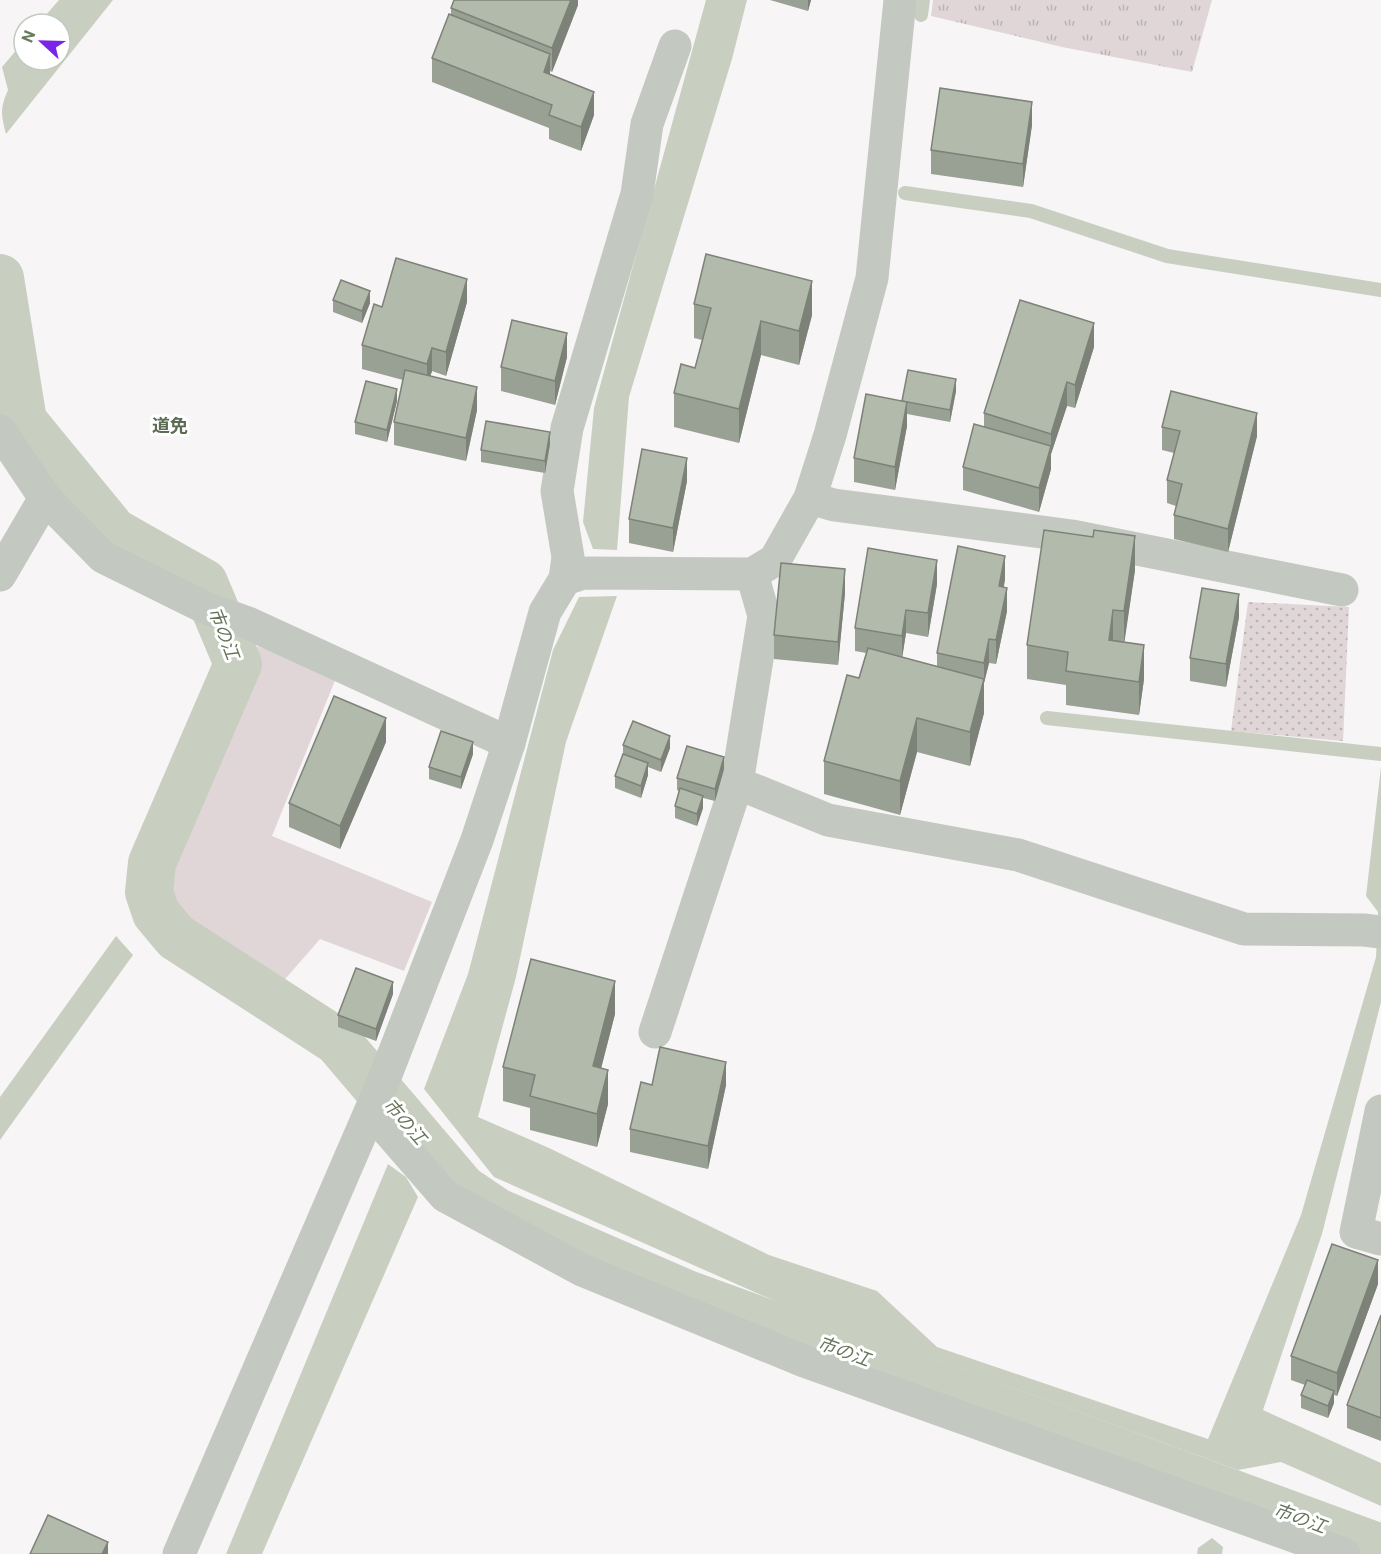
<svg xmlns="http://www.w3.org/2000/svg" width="1381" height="1554" viewBox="0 0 1381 1554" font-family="Roboto,'Noto Sans JP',sans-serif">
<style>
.grass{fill:#e0d6d7}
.park{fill:url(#park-tufts)}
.garden{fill:url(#garden-dots)}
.water{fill:#c8cfc0}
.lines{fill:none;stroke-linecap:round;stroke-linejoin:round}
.stream{stroke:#c8cfc0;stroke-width:14}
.canal{stroke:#c8cfc0;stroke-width:48}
.minor{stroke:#c3c9c0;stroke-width:33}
.wall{fill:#99a094}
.shaded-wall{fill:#7d8278}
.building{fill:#b2baac;stroke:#7d8278;stroke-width:1.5}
.labels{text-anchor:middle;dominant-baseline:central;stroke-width:6;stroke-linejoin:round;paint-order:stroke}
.neighbourhood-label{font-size:18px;font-weight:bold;fill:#5c6b54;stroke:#fff}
.water-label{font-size:18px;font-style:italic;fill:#677458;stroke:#fff}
</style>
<defs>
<pattern id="park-tufts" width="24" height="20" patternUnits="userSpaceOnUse" patternTransform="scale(1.5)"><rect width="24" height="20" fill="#e0d6d7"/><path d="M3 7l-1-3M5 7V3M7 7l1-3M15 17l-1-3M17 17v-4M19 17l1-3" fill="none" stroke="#b9b3b2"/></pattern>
<pattern id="garden-dots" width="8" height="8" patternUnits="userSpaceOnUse" patternTransform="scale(1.5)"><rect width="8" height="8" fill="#e0d6d7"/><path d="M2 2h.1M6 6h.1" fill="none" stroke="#b9b3b2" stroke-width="1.8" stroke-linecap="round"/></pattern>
</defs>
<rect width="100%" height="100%" fill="#f8f5f7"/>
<path class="grass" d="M 258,646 L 336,678 L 272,836 L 432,902 L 404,971 L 320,939 L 280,985 L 170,911 L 160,874 Z"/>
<path class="park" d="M 933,0 L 1212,0 L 1192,72 L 1062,47 L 931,16 Z"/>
<path class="garden" d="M 1248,602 L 1349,607 L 1343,741 L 1231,731 Z"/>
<g class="water">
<path d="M 59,0 L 113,0 L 6,134 C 1,114 0,108 8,90 L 2,67 L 24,41 L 24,60 L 60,60 L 60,24 L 38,24 Z"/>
<path d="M 706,0 L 747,0 L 732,59 L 629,397 L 617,550 L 593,549 L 583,522 L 594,408 Z"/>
<path d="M 617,596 L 566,742 L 516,977 L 478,1117 L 549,1148 L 769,1255 L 877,1291 L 937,1347 L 1208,1439 L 1301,1215 L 1376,957 L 1378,912 L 1366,896 L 1381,767 L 1381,1002 L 1322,1234 L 1263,1410 L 1381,1463 L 1381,1506 L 1281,1462 L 1238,1470 L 777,1302 L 494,1177 L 424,1089 L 468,974 L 553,650 L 579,597 Z"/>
<path d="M 116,936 L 133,955 L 0,1140 L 0,1097 Z"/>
<path d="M 388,1164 L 406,1177 L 418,1197 L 262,1554 L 226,1554 Z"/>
<path d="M 1212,1538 L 1223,1547 L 1222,1554 L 1197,1554 L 1198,1548 Z"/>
</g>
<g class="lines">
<g class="stream">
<path d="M 921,15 L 923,0"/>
<path d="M 905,193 L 1031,211 L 1167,256 L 1381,290"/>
<path d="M 1047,718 L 1381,754"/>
</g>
<path class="canal" d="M 0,278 L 23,421 L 114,532 L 204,583 L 238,664 L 152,863 L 149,892 L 156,913 L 176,937 L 337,1041 L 463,1189 L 497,1212 L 687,1294 L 1381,1548"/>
<g class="minor">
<path d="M 0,431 L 45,498 L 103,557 L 206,608 L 248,623 L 509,743"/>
<path d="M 810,498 L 834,505 L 1072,536 L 1342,590"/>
<path d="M 752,574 L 764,616 L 737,783 L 828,820 L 1018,855 L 1244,929 L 1364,930 L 1381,932"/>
<path d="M 0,575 L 45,498"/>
<path d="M 565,579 L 568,557 L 557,491 L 567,428 L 637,194 L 647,124 L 675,46"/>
<path d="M 655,1032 L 737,783"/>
<path d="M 371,1111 L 445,1196 L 582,1270 L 804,1361 L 1344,1554"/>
<path d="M 1381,1111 L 1356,1232 L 1381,1239"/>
<path d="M 179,1554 L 383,1082 L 477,840 L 509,743 L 545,612 L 565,579 L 583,573 L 752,574 L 775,560 L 810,498 L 830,435 L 872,278 L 900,0"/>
</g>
</g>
<g class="wall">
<path d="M 578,0 L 578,5 L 552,72 L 550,71 L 550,74 L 594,115 L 581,151 L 549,139 L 549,128 L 432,82 L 432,58 L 451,15 L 451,8 Z"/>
<path d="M 770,0 L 811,0 L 808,11 Z"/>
<path d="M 1032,125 L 1023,187 L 931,174 L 931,150 Z"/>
<path d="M 333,300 L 370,303 L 362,323 L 333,312 Z"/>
<path d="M 467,302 L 446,376 L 432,371 L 430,376 L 477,410 L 466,461 L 394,445 L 394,422 L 403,380 L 362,369 L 362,345 L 382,307 Z"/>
<path d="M 694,304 L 812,315 L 799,365 L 761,355 L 739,443 L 674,427 L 674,393 L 695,368 L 702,340 L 694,338 Z"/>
<path d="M 1094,347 L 1075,408 L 1067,406 L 1051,454 L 1051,469 L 1039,512 L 963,490 L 963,467 L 984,427 L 984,413 Z"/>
<path d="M 567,357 L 555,405 L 501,391 L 501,367 Z"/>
<path d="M 956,391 L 950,422 L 907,414 L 907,426 L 895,490 L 854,482 L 854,458 L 902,401 Z"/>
<path d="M 397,401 L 387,442 L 355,434 L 355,422 Z"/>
<path d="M 1162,427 L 1257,436 L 1228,552 L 1174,539 L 1174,515 L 1176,506 L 1167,503 L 1167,480 L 1174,453 L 1162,450 Z"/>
<path d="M 550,444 L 545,473 L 481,462 L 481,450 Z"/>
<path d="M 687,481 L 673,552 L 629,543 L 629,519 Z"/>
<path d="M 1135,570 L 1124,642 L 1144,679 L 1139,715 L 1066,705 L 1066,685 L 1027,679 L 1027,645 Z"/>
<path d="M 1005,579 L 1004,587 L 1007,611 L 996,664 L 989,663 L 984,683 L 984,713 L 970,766 L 917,752 L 900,815 L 824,794 L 824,761 L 859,678 L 866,653 L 855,651 L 855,628 L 937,584 L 928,637 L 906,633 L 902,657 L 937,666 L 937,653 Z"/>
<path d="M 845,593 L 838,665 L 774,659 L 774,635 Z"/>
<path d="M 1239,617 L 1226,687 L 1190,681 L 1190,658 Z"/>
<path d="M 386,742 L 340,849 L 289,827 L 289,803 Z"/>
<path d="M 623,745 L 670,748 L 661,772 L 648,767 L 648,775 L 641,798 L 615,788 L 615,776 L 623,754 Z"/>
<path d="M 473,754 L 461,789 L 429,779 L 429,767 Z"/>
<path d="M 724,769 L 715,801 L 703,798 L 703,808 L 697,826 L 675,818 L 675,806 L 679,791 L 677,790 L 677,778 Z"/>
<path d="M 393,994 L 376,1041 L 338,1027 L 338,1015 Z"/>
<path d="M 615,1014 L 601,1068 L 608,1104 L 597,1147 L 530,1130 L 530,1108 L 503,1101 L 503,1067 Z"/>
<path d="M 652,1085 L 726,1085 L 708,1169 L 630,1152 L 630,1129 Z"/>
<path d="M 1378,1284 L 1337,1396 L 1334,1395 L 1334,1403 L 1328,1418 L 1301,1408 L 1301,1395 L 1305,1385 L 1291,1380 L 1291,1356 Z"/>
<path d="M 1381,1315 L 1381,1441 L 1347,1428 L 1347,1405 Z"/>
</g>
<g class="shaded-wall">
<path d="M 571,0 L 578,0 L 578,5 L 552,72 L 552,48 Z"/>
<path d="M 808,0 L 811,0 L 808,11 Z"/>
<path d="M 550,54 L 550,78 L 544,72 Z"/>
<path d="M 594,92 L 594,115 L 581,151 L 581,127 Z"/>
<path d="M 1032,102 L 1032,125 L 1023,187 L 1023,164 Z"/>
<path d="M 467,279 L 467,302 L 446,376 L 446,352 Z"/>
<path d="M 812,281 L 812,315 L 799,365 L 799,331 Z"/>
<path d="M 370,291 L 370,303 L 362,323 L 362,311 Z"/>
<path d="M 761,321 L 761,355 L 739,443 L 739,409 Z"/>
<path d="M 1094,323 L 1094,347 L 1075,408 L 1075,385 Z"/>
<path d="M 567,333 L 567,357 L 555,405 L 555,381 Z"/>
<path d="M 432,348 L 432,371 L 427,387 L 427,364 Z"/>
<path d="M 956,379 L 956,391 L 950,422 L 950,410 Z"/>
<path d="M 1067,382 L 1067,406 L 1051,454 L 1051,469 L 1039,512 L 1039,488 L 1051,448 L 1051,434 Z"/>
<path d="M 477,387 L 477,410 L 466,461 L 466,438 Z"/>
<path d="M 397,389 L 397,401 L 387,442 L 387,430 Z"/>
<path d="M 907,402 L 907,426 L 895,490 L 895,467 Z"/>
<path d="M 1257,413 L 1257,436 L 1228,552 L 1228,529 Z"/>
<path d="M 550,432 L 550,444 L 545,473 L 545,461 Z"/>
<path d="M 687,458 L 687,481 L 673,552 L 673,528 Z"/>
<path d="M 1135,536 L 1135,570 L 1124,645 L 1124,611 Z"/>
<path d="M 1005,556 L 1005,579 L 999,610 L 999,586 Z"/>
<path d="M 937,560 L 937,584 L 928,637 L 928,613 Z"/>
<path d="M 845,569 L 845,593 L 838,665 L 838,642 Z"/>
<path d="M 1007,588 L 1007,611 L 996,664 L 996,640 Z"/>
<path d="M 1239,594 L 1239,617 L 1226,687 L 1226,664 Z"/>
<path d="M 906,610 L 906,633 L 902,659 L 902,636 Z"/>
<path d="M 1113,610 L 1113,644 L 1109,640 Z"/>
<path d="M 989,639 L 989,663 L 984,683 L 984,713 L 970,766 L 970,732 L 984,681 L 984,663 Z"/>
<path d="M 1144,645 L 1144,679 L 1139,715 L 1139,682 Z"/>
<path d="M 386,718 L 386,742 L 340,849 L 340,826 Z"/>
<path d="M 917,718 L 917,752 L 900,815 L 900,781 Z"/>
<path d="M 670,736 L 670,748 L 661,772 L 661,760 Z"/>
<path d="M 473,742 L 473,754 L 461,789 L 461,777 Z"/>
<path d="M 724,757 L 724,769 L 715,801 L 715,789 Z"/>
<path d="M 648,763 L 648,775 L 641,798 L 641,786 Z"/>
<path d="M 703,796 L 703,808 L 697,826 L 697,814 Z"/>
<path d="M 615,981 L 615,1014 L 593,1100 L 593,1066 Z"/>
<path d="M 393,982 L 393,994 L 376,1041 L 376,1029 Z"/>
<path d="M 726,1062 L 726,1085 L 708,1169 L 708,1146 Z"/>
<path d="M 608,1070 L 608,1104 L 597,1147 L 597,1114 Z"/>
<path d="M 1378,1260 L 1378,1284 L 1337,1396 L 1337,1373 Z"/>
<path d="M 1334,1391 L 1334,1403 L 1328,1418 L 1328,1406 Z"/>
<path d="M 108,1542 L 108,1554 L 102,1554 Z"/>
</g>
<g class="building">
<path d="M 454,0 L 571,0 L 552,48 L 451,8 Z"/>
<path d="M 449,14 L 550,54 L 544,72 L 594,92 L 581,127 L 549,115 L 552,105 L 432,58 Z"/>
<path d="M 940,88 L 1032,102 L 1023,164 L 931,150 Z"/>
<path d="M 706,254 L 812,281 L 799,331 L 761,321 L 739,409 L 674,393 L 681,364 L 695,368 L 711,308 L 694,304 Z"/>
<path d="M 396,258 L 467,279 L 446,352 L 432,348 L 427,364 L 362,345 L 374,304 L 382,307 Z"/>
<path d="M 341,280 L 370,291 L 362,311 L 333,300 Z"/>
<path d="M 1020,300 L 1094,323 L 1075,385 L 1067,382 L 1051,434 L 984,413 Z"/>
<path d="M 512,320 L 567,333 L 555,381 L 501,367 Z"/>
<path d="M 405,370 L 477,387 L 466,438 L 394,422 Z"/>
<path d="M 908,370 L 956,379 L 950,410 L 902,401 Z"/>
<path d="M 366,381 L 397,389 L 387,430 L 355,422 Z"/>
<path d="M 1171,391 L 1257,413 L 1228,529 L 1174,515 L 1182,484 L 1167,480 L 1180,431 L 1162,427 Z"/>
<path d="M 866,394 L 907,402 L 895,467 L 854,458 Z"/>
<path d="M 486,421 L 550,432 L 545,461 L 481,450 Z"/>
<path d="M 974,424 L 1051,446 L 1039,488 L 963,467 Z"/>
<path d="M 642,449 L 687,458 L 673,528 L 629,519 Z"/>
<path d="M 1044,530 L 1093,537 L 1094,530 L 1135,536 L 1124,611 L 1113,610 L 1109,640 L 1144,645 L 1139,682 L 1066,671 L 1068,652 L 1027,645 Z"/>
<path d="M 958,546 L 1005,556 L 999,586 L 1007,588 L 996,640 L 989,639 L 984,663 L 937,653 Z"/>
<path d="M 868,548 L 937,560 L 928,613 L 906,610 L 902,636 L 855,628 Z"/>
<path d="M 781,563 L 845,569 L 838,642 L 774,635 Z"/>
<path d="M 1202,588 L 1239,594 L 1226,664 L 1190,658 Z"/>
<path d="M 868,648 L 984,679 L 970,732 L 917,718 L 900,781 L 824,761 L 847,675 L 859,678 Z"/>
<path d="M 334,696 L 386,718 L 340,826 L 289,803 Z"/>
<path d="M 633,721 L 670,736 L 661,760 L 623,745 Z"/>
<path d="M 441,731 L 473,742 L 461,777 L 429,767 Z"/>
<path d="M 687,746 L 724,757 L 715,789 L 677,778 Z"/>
<path d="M 623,754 L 648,763 L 641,786 L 615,776 Z"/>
<path d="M 680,788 L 703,796 L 697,814 L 675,806 Z"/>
<path d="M 531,959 L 615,981 L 593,1066 L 608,1070 L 597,1114 L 530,1096 L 535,1075 L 503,1067 Z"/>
<path d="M 356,968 L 393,982 L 376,1029 L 338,1015 Z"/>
<path d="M 660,1047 L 726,1062 L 708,1146 L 630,1129 L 641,1082 L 652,1085 Z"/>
<path d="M 1332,1244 L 1378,1260 L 1337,1373 L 1291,1356 Z"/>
<path d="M 1381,1315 L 1381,1418 L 1347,1405 Z"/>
<path d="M 1307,1380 L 1334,1391 L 1328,1406 L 1301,1395 Z"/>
<path d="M 48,1515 L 108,1542 L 102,1554 L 30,1554 Z"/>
</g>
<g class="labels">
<g class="neighbourhood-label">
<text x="170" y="425">道免</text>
</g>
<g class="water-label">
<text transform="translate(224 633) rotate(69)">市の江</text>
<text transform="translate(405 1121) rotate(49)">市の江</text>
<text transform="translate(844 1351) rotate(20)">市の江</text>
<text transform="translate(1300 1518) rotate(20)">市の江</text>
</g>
</g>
<g transform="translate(42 42) rotate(292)"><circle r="28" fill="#ffffff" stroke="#c3cabf" stroke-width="1.5"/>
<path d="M0-4.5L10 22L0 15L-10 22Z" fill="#7824e9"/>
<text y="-9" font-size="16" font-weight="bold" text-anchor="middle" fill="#687b5e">N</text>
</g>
</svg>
